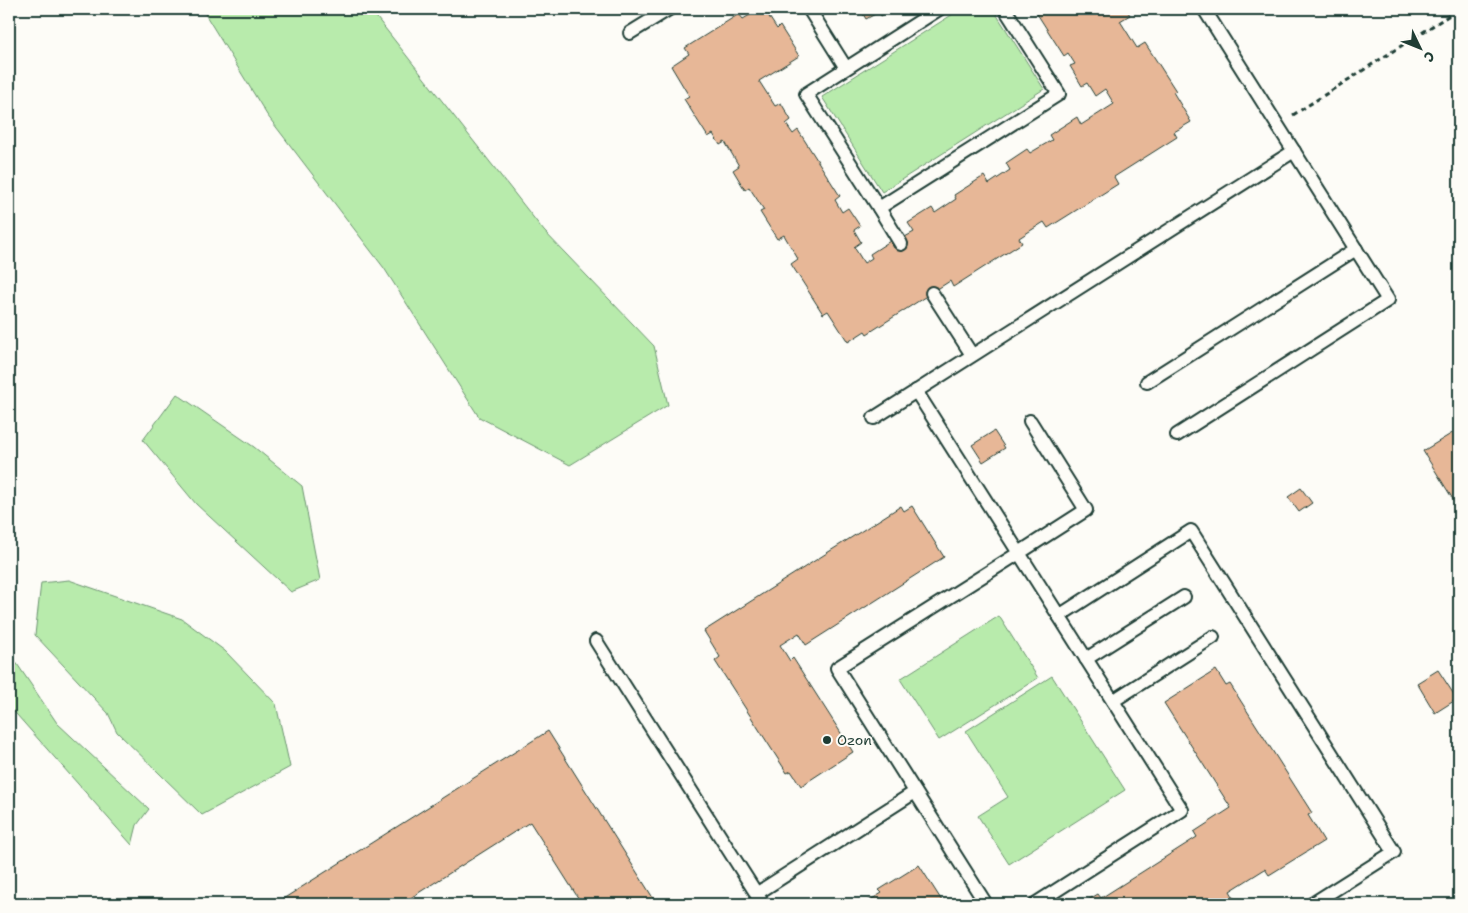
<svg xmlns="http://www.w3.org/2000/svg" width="1468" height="913" viewBox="0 0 1468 913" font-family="'Shantell Sans',sans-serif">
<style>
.green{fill:#b8ebac;stroke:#6c9470}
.building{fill:#e7b797;stroke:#1f3d34}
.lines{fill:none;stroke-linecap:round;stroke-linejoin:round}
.lane-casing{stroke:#1f3d34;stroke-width:16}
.path{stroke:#1f3d34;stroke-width:3;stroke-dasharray:5 4;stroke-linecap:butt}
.lane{stroke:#fdfcf7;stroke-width:12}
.poi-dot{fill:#1f3d34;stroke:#fdfcf7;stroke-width:2}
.labels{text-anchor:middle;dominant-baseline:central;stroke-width:4;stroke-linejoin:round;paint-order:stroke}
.poi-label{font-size:14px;fill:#1f3d34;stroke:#fdfcf7;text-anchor:start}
</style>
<rect width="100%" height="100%" fill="#fdfcf7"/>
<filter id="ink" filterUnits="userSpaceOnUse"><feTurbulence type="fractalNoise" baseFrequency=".02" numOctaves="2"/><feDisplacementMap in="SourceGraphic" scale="10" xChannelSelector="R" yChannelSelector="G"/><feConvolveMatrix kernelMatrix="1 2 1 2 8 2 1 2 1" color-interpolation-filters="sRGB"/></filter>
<g filter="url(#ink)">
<g class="green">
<path d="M 202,9 L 370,9 L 544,231 L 654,346 L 668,405 L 570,465 L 479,417 L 384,268 L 267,115 Z"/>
<path d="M 961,9 L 993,9 L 1044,89 L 882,192 L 822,97 Z"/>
<path d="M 177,394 L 254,447 L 302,486 L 320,580 L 291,592 L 196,504 L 143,440 Z"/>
<path d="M 69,580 L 182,619 L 225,651 L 276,704 L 290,767 L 202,815 L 117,732 L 108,713 L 35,635 L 41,583 Z"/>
<path d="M 999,616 L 1038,678 L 939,740 L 900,679 Z"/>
<path d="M 9,652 L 57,723 L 149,809 L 137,825 L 132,845 L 9,706 Z"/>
<path d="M 1052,676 L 1125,790 L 1009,864 L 978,816 L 1008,797 L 966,731 Z"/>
</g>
<g class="building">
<path d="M 760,9 L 764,9 L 777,29 L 780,26 L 799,56 L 759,81 L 775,106 L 781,103 L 791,120 L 786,124 L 793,134 L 798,130 L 840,196 L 835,200 L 842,212 L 848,208 L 860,226 L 854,230 L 861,242 L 854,247 L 864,263 L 872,258 L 870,254 L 890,241 L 894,248 L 901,244 L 903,238 L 914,232 L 908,223 L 932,208 L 935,213 L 956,199 L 954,195 L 984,176 L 989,184 L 1010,170 L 1006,163 L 1027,149 L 1030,153 L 1052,140 L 1049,135 L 1077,117 L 1081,125 L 1114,104 L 1105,89 L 1095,96 L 1087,83 L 1082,86 L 1070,66 L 1075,64 L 1068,53 L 1064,56 L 1034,9 L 1126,9 L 1130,15 L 1120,21 L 1137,48 L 1145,43 L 1176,91 L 1173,92 L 1191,122 L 1174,132 L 1177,137 L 1114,177 L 1118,184 L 1048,228 L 1044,222 L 1019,238 L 1022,243 L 953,287 L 950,281 L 867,334 L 865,331 L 848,342 L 828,311 L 823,314 L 791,264 L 798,259 L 784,235 L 777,239 L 760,212 L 764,210 L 749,187 L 745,190 L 733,170 L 739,166 L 725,142 L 720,145 L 713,134 L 708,137 L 684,99 L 689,96 L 671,66 L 689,54 L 685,48 L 739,14 L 743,19 Z"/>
<path d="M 860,9 L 892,9 L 881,16 L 879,12 L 866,19 Z"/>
<path d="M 1459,429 L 1459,509 L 1423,451 Z"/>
<path d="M 994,431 L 1005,448 L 983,462 L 972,445 Z"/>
<path d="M 1301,488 L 1312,503 L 1299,512 L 1288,497 Z"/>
<path d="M 901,506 L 904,511 L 912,506 L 944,557 L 806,645 L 799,633 L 780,645 L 790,661 L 793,658 L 853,752 L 801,786 L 791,771 L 787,773 L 715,661 L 720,657 L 704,631 Z"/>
<path d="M 1216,670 L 1226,686 L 1230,684 L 1312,813 L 1308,815 L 1324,841 L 1269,875 L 1265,869 L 1230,891 L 1234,898 L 1224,904 L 1081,904 L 1098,894 L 1101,898 L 1197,837 L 1194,832 L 1231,808 L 1164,703 Z"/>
<path d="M 1438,670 L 1457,699 L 1435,713 L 1417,683 Z"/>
<path d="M 548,731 L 655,901 L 651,904 L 582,904 L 530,822 L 401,904 L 275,904 Z"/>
<path d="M 919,865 L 944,904 L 868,904 L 867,902 L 882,893 L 879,890 Z"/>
</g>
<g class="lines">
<defs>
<g id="lane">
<path d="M 809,9 L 846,68"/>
<path d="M 939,9 L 806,94 L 879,208 L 1059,94 L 1005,9"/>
<path d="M 630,33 L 669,9"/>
<path d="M 879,208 L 901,244"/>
<path d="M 932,293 L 972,355"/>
<path d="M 1147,382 L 1356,249"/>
<path d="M 916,391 L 1019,553 L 837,668 L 986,904"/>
<path d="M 874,418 L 1294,151"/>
<path d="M 1030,421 L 1086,510 L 1019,553 L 1182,810 L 1035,904"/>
<path d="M 1177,435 L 1388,300 L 1204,9"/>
<path d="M 1059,616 L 1191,531 L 1394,852 L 1312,904"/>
<path d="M 596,641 L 763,904"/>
<path d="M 1086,659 L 1184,597"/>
<path d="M 1113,701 L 1213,637"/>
<path d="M 756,894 L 915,792"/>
</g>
</defs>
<use href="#lane" class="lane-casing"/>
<path class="path" d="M 1293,115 L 1459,9"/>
<use href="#lane" class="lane"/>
</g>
</g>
<circle class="poi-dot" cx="827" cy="740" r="5"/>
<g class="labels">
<g class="poi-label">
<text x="837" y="740">Ozon</text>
</g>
</g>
<rect width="1468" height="913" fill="none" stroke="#fdfcf7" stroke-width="30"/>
<rect x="15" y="15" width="1438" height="883" fill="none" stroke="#1f3d34" stroke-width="2" filter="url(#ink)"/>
<g transform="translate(1420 48) rotate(133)" stroke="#fdfcf7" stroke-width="4" paint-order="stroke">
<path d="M0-4L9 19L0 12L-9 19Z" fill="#1f3d34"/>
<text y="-8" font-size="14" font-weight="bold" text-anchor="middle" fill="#1f3d34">С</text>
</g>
</svg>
